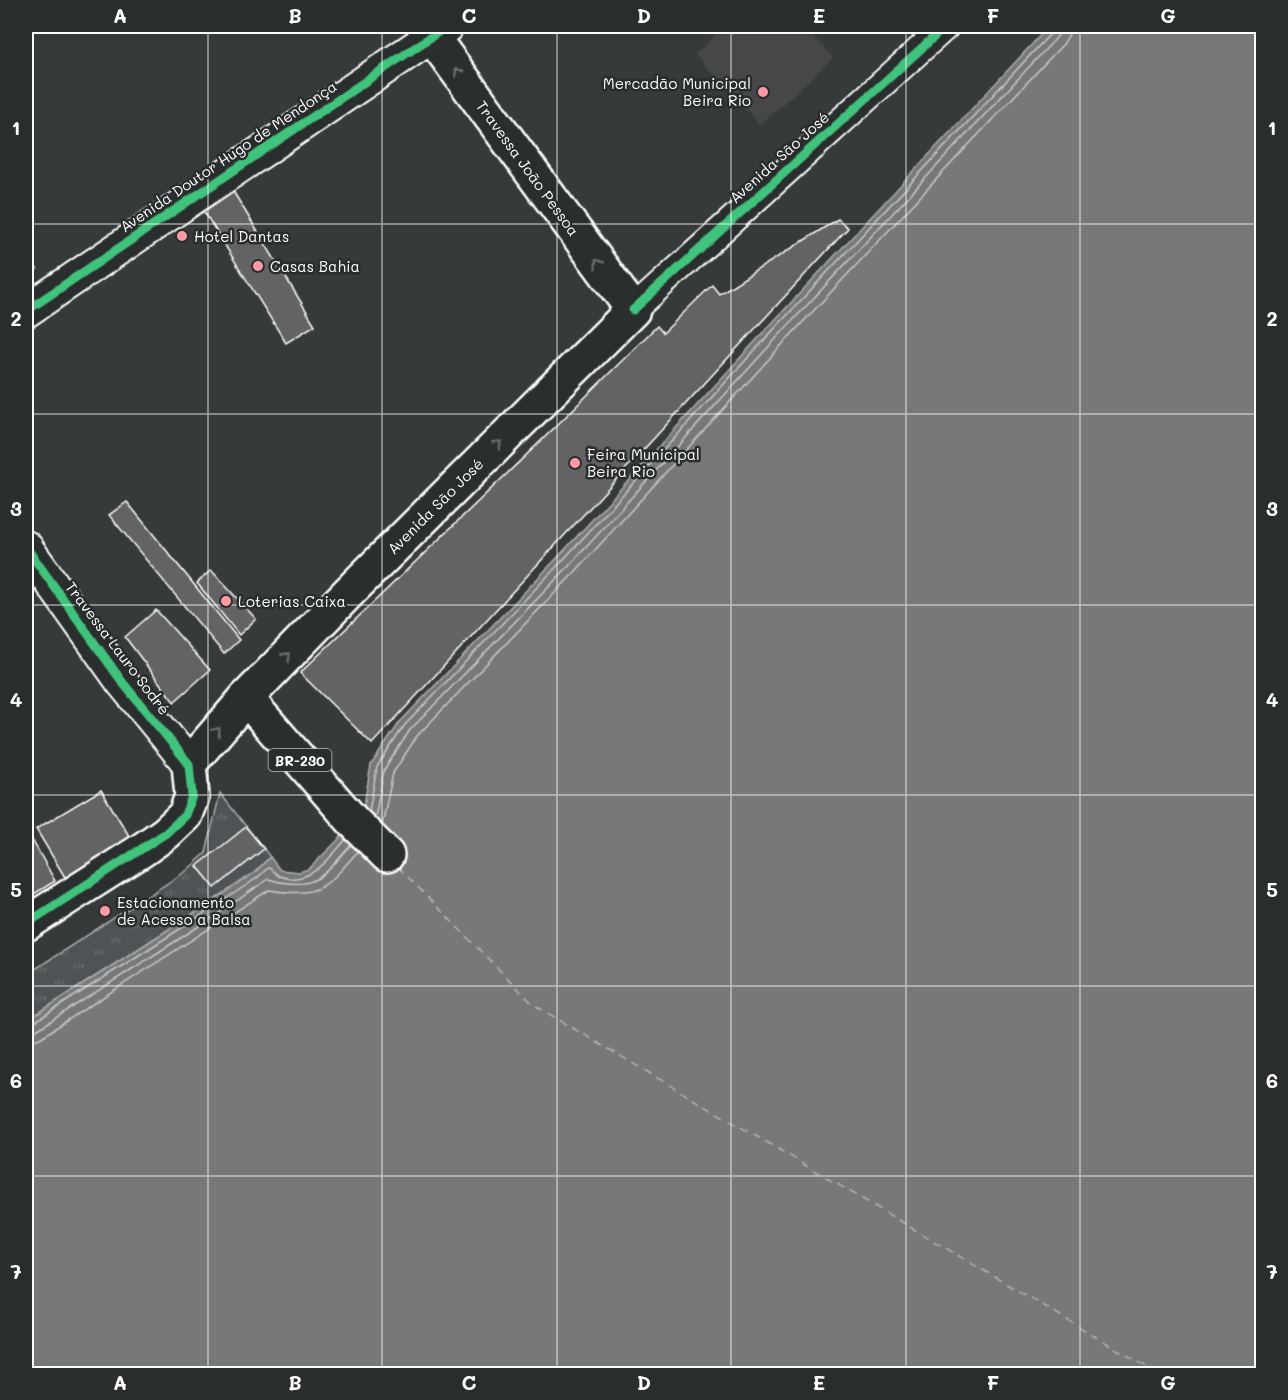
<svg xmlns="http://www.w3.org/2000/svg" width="1288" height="1400" viewBox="0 0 1288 1400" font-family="Mali,sans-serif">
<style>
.built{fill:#444748}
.grass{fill:url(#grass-tufts);stroke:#a8a9aa;stroke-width:1.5}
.water{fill:#767879;stroke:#adaeaf;stroke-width:1.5}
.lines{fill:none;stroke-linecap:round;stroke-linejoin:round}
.shore{stroke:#c8c9c9;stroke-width:1.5}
.ferry{stroke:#b4b5b5;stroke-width:1.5;stroke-dasharray:8 6;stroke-linecap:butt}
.building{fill:#636465;stroke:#fff;stroke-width:1.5}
.minor-casing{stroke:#fff;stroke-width:30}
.tertiary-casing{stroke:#fff;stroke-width:36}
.secondary-casing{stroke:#fff;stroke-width:38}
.primary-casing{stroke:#fff;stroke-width:38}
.minor{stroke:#2a2d2e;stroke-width:26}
.tertiary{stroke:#2a2d2e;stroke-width:32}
.secondary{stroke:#2a2d2e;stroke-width:33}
.primary{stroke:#2a2d2e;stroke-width:33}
.cycleway-casing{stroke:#2a2d2e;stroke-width:13}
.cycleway{stroke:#40c37c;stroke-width:9}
.oneway{stroke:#6a6c6d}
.grid{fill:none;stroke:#fff;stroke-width:1.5;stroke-opacity:0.55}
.poi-dot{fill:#ff9aa2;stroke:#2a2d2e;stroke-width:2}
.labels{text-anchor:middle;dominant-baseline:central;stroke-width:5;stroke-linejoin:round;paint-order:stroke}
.shield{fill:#2a2d2e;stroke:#bfc0c0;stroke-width:1.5}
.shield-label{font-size:14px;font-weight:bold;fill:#fff}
.poi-label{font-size:15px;fill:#fff;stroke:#2a2d2e;text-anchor:start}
.street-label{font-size:15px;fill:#fff;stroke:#2a2d2e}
.neatline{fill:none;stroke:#fff;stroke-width:2}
.grid-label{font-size:20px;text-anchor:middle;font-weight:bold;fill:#fff}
</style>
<defs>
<pattern id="grass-tufts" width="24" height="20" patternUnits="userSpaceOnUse" patternTransform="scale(1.5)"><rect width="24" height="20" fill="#505354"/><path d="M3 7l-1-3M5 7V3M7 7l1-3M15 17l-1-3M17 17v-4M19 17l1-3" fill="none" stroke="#6a6d6e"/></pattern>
</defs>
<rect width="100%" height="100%" fill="#373a3b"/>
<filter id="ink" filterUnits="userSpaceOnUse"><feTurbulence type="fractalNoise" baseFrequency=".0167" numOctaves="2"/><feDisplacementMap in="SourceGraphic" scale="12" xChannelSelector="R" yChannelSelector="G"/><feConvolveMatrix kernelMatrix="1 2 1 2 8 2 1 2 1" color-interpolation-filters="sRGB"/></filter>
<g filter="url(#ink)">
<path class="built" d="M 724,26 L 804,26 L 833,58 L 760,125 L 695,55 Z"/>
<path class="grass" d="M 220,793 L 270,857 L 254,873 L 205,906 L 26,1021 L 26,975 L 185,872 L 206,853 Z"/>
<path class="water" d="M 1049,26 L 1262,26 L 1262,1374 L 26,1374 L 26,1021 L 205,906 L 254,873 L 270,857 L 280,870 L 299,872 L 309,869 L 362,816 L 371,765 L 400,722 L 559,556 L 773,322 Z"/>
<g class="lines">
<g class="shore">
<path d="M 369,811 L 377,767 L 404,726 L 563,560 L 777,326 L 1052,32 L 1053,26"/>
<path d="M 375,818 L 384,770 L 410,730 L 569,566 L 783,331 L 1057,37 L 1061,26"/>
<path d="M 382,825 L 393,773 L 417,736 L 575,572 L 789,337 L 1064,43 L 1069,34 L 1070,26"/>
<path d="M 26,1025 L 31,1024 L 208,911 L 257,878 L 268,868 C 273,869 274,873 279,876 C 309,887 329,859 346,839"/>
<path d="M 26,1033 L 35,1031 L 212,918 L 268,879 C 314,892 322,878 351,845"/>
<path d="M 26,1042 L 40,1038 L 269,890 C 319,898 326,888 358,851"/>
</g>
<path class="ferry" d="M 398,867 L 534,1005 L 1159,1374"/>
</g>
<g class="building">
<path d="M 231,188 L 315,325 L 286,343 L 201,207 Z"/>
<path d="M 838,219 L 848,228 L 372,744 L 300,673 L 545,437 L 657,326 L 663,333 L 712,285 L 719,294 Z"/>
<path d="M 26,252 L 37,269 L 26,277 Z"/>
<path d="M 127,502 L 239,640 L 224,654 L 109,515 Z"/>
<path d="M 211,570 L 256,619 L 239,635 L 197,583 Z"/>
<path d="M 156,610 L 210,670 L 174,702 L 125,637 Z"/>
<path d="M 101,790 L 131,839 L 66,879 L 36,829 Z"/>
<path d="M 246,827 L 264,849 L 215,888 L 197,866 Z"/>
<path d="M 26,829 L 55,881 L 26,899 Z"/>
</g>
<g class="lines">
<defs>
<path id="minor" d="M 633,310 L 946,26"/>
<g id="tertiary">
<path d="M 26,311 L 447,26"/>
<path d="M 26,547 L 123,683 L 189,764"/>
</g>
<path id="secondary" d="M 246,698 L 350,591 L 633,310 L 424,26"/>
<path id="primary" d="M 26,924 L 142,850 L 166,833 L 185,815 L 192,796 L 189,764 L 246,698 L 353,821 L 387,855"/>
</defs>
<use href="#minor" class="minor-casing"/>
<use href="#tertiary" class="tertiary-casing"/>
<use href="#secondary" class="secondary-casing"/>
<use href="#primary" class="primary-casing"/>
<use href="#minor" class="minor"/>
<use href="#tertiary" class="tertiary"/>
<use href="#secondary" class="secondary"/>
<use href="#primary" class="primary"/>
<defs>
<g id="cycleway">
<path d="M 633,310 L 946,26"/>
<path d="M 26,311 L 447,26"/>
<path d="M 26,547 L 123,683 L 189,764 L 192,796 L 185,815 L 166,833 L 26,924"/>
</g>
</defs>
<use href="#cycleway" class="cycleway-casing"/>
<use href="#cycleway" class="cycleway"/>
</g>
<defs><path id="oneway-chevron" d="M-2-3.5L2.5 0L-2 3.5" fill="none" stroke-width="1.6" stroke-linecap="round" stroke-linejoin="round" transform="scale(1.5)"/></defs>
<g class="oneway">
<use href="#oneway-chevron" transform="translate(458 72) rotate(-126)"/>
<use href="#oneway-chevron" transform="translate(598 263) rotate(-126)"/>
<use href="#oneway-chevron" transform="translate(498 444) rotate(-44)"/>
<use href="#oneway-chevron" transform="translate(287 656) rotate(-46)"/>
<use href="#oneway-chevron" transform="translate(217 731) rotate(-49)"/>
</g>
</g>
<path class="grid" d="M 208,26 L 208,1374M 382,26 L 382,1374M 557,26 L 557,1374M 731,26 L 731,1374M 906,26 L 906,1374M 1080,26 L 1080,1374M 26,224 L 1262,224M 26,414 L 1262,414M 26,605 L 1262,605M 26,795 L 1262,795M 26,986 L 1262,986M 26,1176 L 1262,1176"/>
<g class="poi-dot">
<circle cx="763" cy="92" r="6"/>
<circle cx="182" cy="236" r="6"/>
<circle cx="258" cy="266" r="6"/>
<circle cx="575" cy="463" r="6"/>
<circle cx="226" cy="601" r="6"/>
<circle cx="105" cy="911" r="6"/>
</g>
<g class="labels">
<rect class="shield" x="268.5" y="749" width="63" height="22" rx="4.5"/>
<g class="shield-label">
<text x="300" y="760">BR-230</text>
</g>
<g class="poi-label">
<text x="751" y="83" text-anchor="end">Mercadão Municipal<tspan x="751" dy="17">Beira Rio</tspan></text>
<text x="194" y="236">Hotel Dantas</text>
<text x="270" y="266">Casas Bahia</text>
<text x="587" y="454">Feira Municipal<tspan x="587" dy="17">Beira Rio</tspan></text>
<text x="238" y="601">Loterias Caixa</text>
<text x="117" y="902">Estacionamento<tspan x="117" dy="17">de Acesso a Balsa</tspan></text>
</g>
<g class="street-label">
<text transform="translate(228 156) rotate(-34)">Avenida Doutor Hugo de Mendonça</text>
<text transform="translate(779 157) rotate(-42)">Avenida São José</text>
<text transform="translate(528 168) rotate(54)">Travessa João Pessoa</text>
<text transform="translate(435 506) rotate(-45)">Avenida São José</text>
<text transform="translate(118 648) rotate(53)">Travessa Lauro Sodré</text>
</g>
</g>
<rect width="1288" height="1400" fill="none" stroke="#2a2d2e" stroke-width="66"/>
<rect x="33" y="33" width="1222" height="1334" class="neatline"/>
<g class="grid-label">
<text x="120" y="23">A</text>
<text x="295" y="23">B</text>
<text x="469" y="23">C</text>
<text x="644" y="23">D</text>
<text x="819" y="23">E</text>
<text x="993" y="23">F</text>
<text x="1168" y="23">G</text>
<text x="16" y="135">1</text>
<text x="1272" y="135">1</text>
<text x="16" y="326">2</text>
<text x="1272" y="326">2</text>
<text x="16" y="516">3</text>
<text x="1272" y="516">3</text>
<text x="16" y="707">4</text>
<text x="1272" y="707">4</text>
<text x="16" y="897">5</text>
<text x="1272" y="897">5</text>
<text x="16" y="1088">6</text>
<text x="1272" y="1088">6</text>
<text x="16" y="1279">7</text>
<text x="1272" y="1279">7</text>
<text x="120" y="1390">A</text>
<text x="295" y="1390">B</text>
<text x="469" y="1390">C</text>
<text x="644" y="1390">D</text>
<text x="819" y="1390">E</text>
<text x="993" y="1390">F</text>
<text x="1168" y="1390">G</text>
</g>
</svg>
